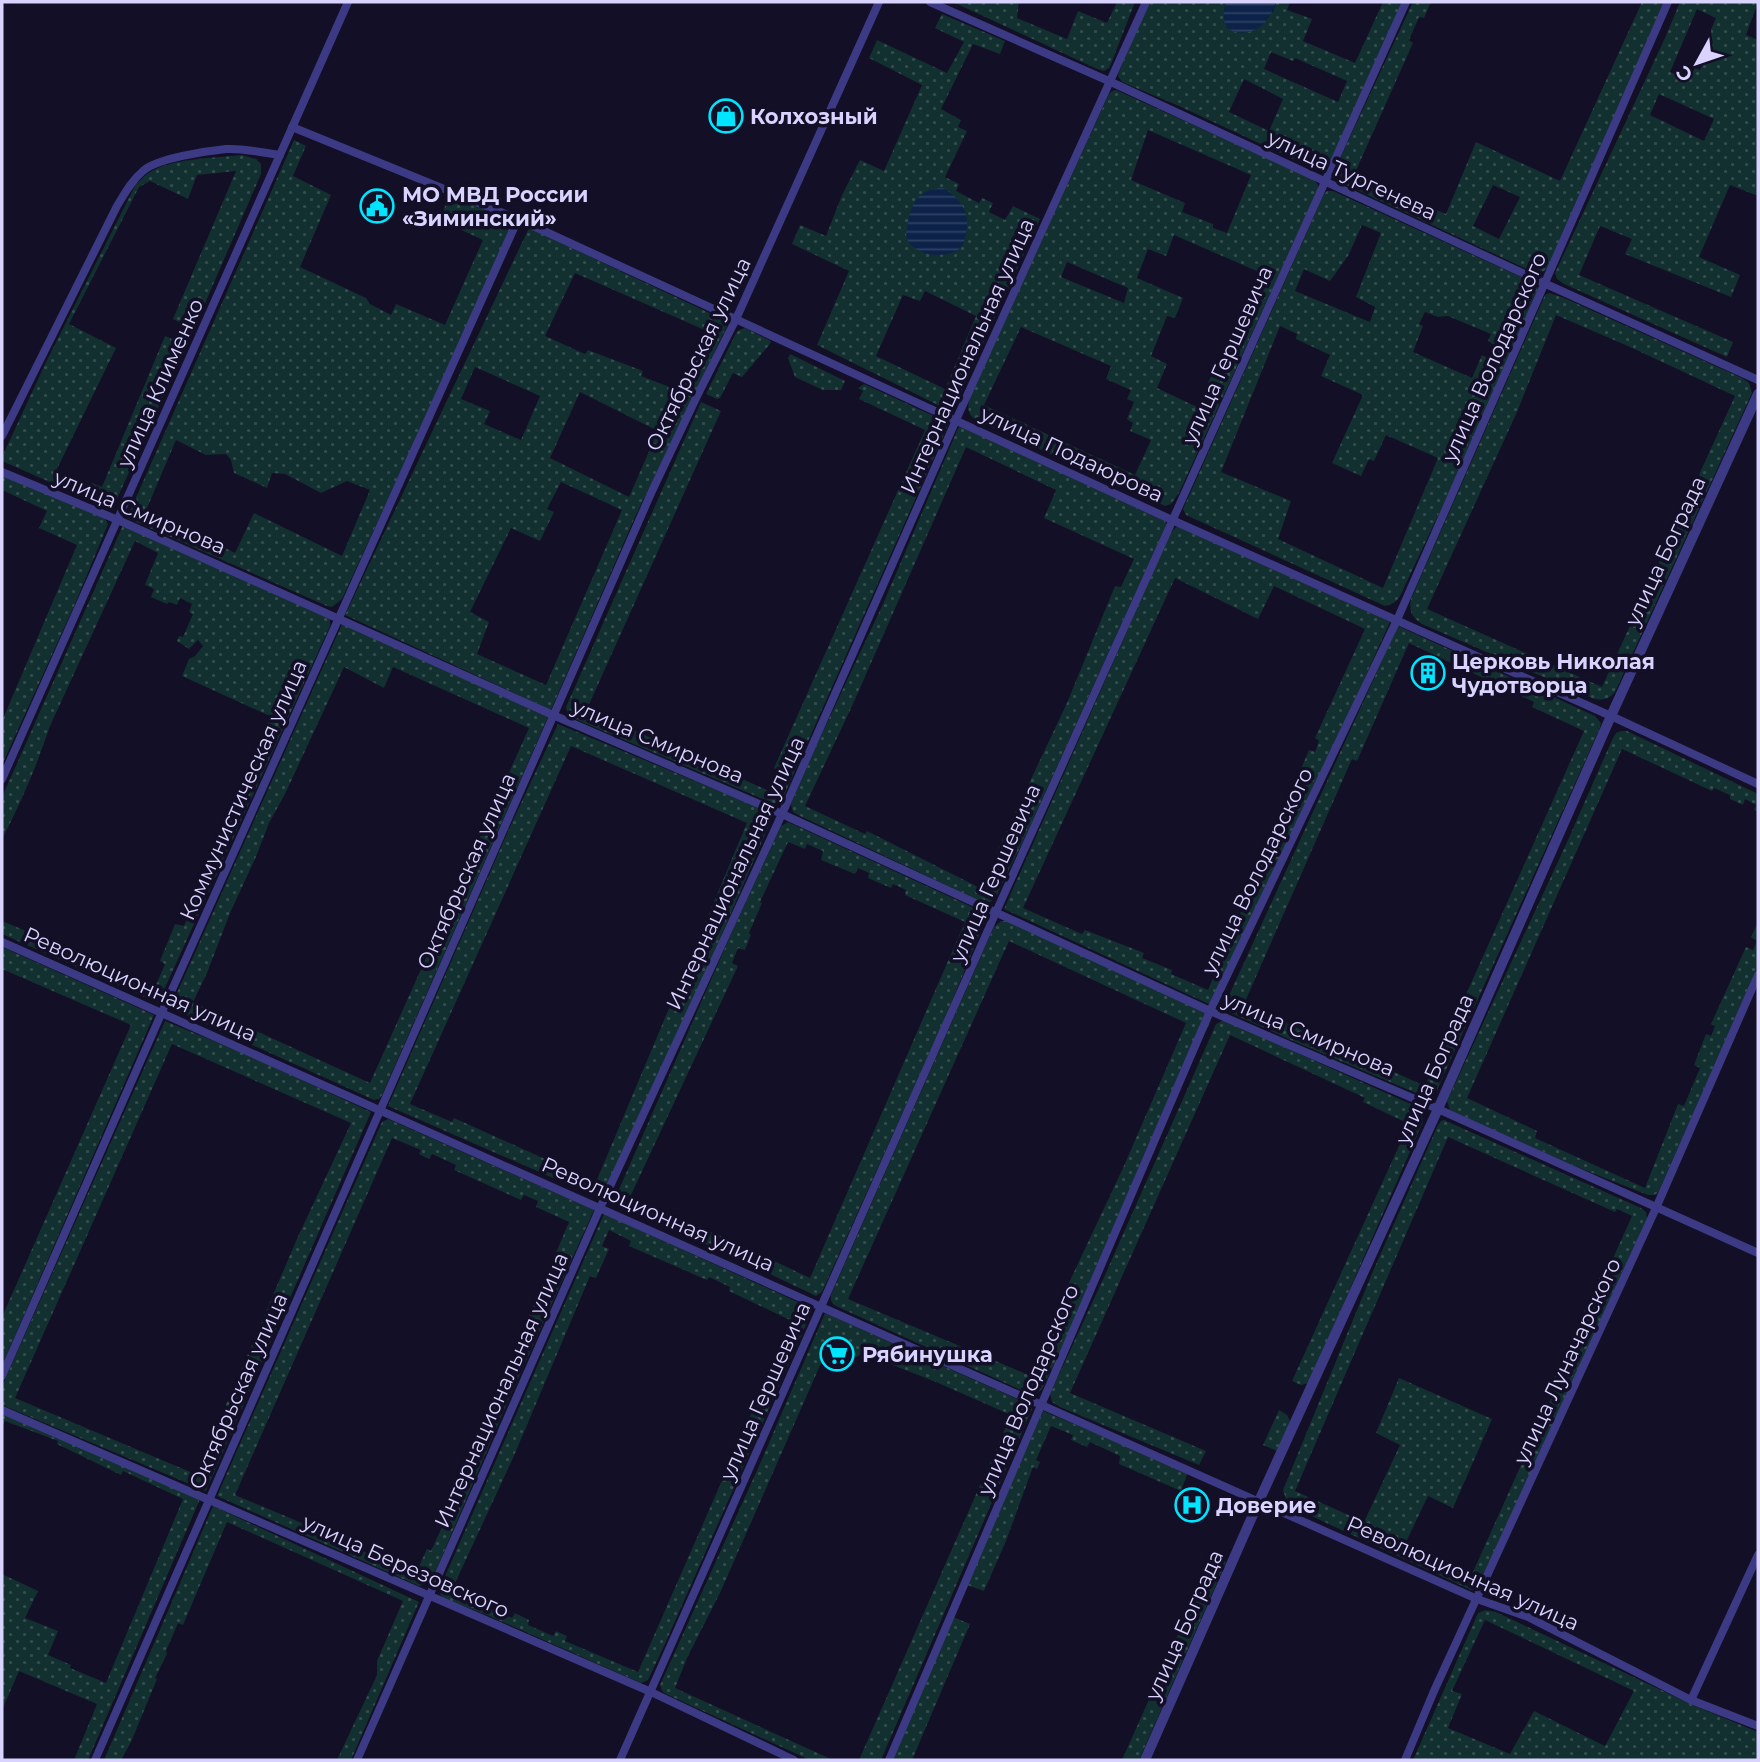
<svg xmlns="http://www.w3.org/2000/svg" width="1760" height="1762" viewBox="0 0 1760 1762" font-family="Montserrat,sans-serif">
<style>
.grass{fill:url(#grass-dots);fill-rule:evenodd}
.water{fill:url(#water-rules)}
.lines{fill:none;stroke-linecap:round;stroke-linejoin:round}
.minor{stroke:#3d3a85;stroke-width:8}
.tertiary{stroke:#3d3a85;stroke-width:10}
.labels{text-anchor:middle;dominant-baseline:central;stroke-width:7;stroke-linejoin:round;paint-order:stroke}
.poi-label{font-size:21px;font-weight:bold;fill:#d9d4ff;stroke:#130f26;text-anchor:start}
.street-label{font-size:21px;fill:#d9d4ff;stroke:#130f26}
</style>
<defs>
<pattern id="grass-dots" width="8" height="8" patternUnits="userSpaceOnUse" patternTransform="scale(1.75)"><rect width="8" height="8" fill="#12302f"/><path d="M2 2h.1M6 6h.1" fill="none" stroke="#344d4e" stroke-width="1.8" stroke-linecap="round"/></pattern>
<pattern id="water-rules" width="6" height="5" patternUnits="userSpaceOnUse" patternTransform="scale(1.75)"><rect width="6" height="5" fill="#0c2248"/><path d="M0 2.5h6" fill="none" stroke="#2f4163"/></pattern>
</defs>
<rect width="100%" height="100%" fill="#130f26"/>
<g class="grass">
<path d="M 956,2 L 1019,2 L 1017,18 L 1067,39 L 1078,11 L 1107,23 L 1117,2 L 1135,2 L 1111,64 L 1109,68 L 1104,71 L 1097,69 L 955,3 Z"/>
<path d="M 1149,2 L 1226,2 L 1224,11 L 1273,12 L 1276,2 L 1290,2 L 1287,10 L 1312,19 L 1303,41 L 1355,63 L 1383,2 L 1404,2 L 1328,166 L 1325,169 L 1317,170 L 1179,106 L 1122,82 L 1118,76 L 1119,72 ZM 1271,52 L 1293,61 L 1295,58 L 1347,81 L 1338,102 L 1264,69 ZM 1244,79 L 1283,99 L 1269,131 L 1229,112 Z"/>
<path d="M 1413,2 L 1431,2 L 1424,18 L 1419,17 L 1409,40 L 1413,43 L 1354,175 L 1446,214 L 1476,142 L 1560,181 L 1642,2 L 1669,2 L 1548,268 L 1541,273 L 1535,273 L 1342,183 L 1336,177 L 1336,167 ZM 1493,185 L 1520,197 L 1499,239 L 1473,226 Z"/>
<path d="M 1680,2 L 1758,2 L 1746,35 L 1758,40 L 1758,196 L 1730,185 L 1699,257 L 1740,275 L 1731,297 L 1625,254 L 1632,239 L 1600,226 L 1579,275 L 1733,342 L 1727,357 L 1564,284 L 1557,279 L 1555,273 L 1665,38 ZM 1697,9 L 1716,18 L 1707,39 L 1713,41 L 1700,70 L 1695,68 L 1688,80 L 1670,72 ZM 1659,94 L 1714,119 L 1704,141 L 1650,115 Z"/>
<path d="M 942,14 L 1005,41 L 1000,54 L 973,44 L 941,109 L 961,120 L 958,127 L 967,131 L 945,177 L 959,184 L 956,191 L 979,203 L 982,198 L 993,203 L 989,212 L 1005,220 L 1013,206 L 1040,219 L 952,412 L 817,345 L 849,271 L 792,244 L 800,225 L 826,236 L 842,195 L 860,160 L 884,171 L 922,85 L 869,58 L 877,40 L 947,73 L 964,42 L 935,28 ZM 925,291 L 976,316 L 945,389 L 876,356 L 903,295 L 920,301 Z"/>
<path d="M 1116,90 L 1313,179 L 1318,185 L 1318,189 L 1179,493 L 1171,504 L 1165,506 L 978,421 C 967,415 967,408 970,397 L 1109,94 L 1112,91 ZM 1148,130 L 1251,175 L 1227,233 L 1213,228 L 1213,224 L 1182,212 L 1185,203 L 1131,180 ZM 1174,235 L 1259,272 L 1197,407 L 1157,388 L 1167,364 L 1151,356 L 1167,316 L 1175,318 L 1183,298 L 1137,278 L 1148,249 L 1166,256 ZM 1067,262 L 1128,288 L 1124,303 L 1061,277 ZM 1021,327 L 1111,366 L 1106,379 L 1131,390 L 1127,399 L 1134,402 L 1127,419 L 1133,423 L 1130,431 L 1151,440 L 1135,475 L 984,405 Z"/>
<path d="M 294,140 L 306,146 L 293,176 L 331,195 L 300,267 L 366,298 L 370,304 L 391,315 L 396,304 L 445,325 L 483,240 L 440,220 L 450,193 L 516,221 L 342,599 L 332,607 L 327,606 L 127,518 ZM 176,440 L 206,455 L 226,454 L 231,460 L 234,473 L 267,488 L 272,473 L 285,474 L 321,493 L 347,481 L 370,490 L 342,556 L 254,513 L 235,553 L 147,508 Z"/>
<path d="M 242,155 L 256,159 L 261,164 L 261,174 L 206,301 L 116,501 L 103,504 L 93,501 L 2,461 L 2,457 L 47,360 L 135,186 C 139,182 143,177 147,174 C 169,158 216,158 242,155 ZM 236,171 L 173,319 L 187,326 L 180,342 L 165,336 L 102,487 L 92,483 L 89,488 L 55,473 L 116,348 L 69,324 L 139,187 L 150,181 L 188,199 L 197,175 Z"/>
<path d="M 1327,191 L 1333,191 L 1534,283 L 1538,288 L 1486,414 L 1400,596 C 1396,603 1392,604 1385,606 L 1186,515 L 1183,509 L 1324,194 ZM 1362,225 L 1381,233 L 1356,297 L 1375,307 L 1370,322 L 1295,291 L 1304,269 L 1330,281 L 1348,256 ZM 1425,312 L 1438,317 L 1448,316 L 1491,334 L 1488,341 L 1494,345 L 1488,358 L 1482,355 L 1472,378 L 1413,352 L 1423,326 L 1419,324 ZM 1280,326 L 1297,334 L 1296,339 L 1330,355 L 1321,376 L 1363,395 L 1332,463 L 1361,476 L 1369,459 L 1374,461 L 1386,435 L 1438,458 L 1383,588 L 1278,539 L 1291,501 L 1221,472 Z"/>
<path d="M 529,228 L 718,317 L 723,320 L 727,326 L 635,517 L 551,710 L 345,615 ZM 575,273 L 707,331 L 680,391 L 641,376 L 643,371 L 588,350 L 585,354 L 545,336 ZM 475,367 L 540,396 L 521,440 L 484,424 L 490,411 L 461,399 ZM 580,392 L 658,431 L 629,497 L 550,458 ZM 561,482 L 622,510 L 546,685 L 477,654 L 489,622 L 470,612 L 511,528 L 540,541 L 554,512 L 547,509 Z"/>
<path d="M 1549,293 L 1562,297 L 1742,378 L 1749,383 L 1752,393 L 1615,692 C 1608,700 1602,701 1592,698 L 1422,624 C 1411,617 1409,611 1411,599 L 1545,295 ZM 1556,315 L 1630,347 L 1735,396 L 1602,687 L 1427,609 L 1517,412 Z"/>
<path d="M 745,328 L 771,341 L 770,344 L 742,377 L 733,373 L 720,398 L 717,399 L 706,394 L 736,333 L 739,330 Z"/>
<path d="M 790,354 L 845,381 L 841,390 L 823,390 L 795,377 L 788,358 Z"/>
<path d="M 864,384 L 949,423 L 782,800 L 775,803 L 772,803 L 568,716 L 566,707 L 701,402 L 721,411 L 587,709 L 769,791 L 778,770 L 774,768 L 925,430 L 859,399 L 863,391 L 858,388 Z"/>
<path d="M 959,426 L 1165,521 L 1166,525 L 1026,835 L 995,899 L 988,903 L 982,902 L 798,815 L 793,812 L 791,804 L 818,742 L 883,604 ZM 966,447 L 1056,490 L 1044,518 L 1134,559 L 1121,587 L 1115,586 L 1067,703 L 996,853 L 1002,857 L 985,889 L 979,886 L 978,887 L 867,831 L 865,834 L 805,806 L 853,704 Z"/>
<path d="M 2,475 L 104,517 L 108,524 L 75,604 L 2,765 L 2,721 L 77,545 L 39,528 L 47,511 L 2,490 Z"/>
<path d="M 123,525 L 330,616 L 330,626 L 158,1003 L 2,934 L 2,921 L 156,985 L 165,964 L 160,961 L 175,924 L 184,926 L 270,716 L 182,676 L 189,659 L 195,656 L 203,646 L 198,640 L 189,649 L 177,641 L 179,636 L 183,637 L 193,614 L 189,612 L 192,604 L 180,598 L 177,605 L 169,602 L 167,604 L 151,597 L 154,589 L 145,585 L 158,553 L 135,541 L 50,726 C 37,765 21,803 2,839 L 2,797 Z"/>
<path d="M 1176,527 L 1181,527 L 1390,622 L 1217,1004 L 1211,1005 L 1004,909 L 1170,534 ZM 1175,578 L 1258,619 L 1274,586 L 1365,629 L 1315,738 L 1319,741 L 1315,752 L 1309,750 L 1278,824 L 1285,828 L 1282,834 L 1275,831 L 1208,990 L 1171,974 L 1172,970 L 1142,958 L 1144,953 L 1085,930 L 1082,934 L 1023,908 Z"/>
<path d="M 343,622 L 548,717 L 382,1095 L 379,1099 L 374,1100 L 177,1011 L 172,1004 ZM 344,667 L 384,688 L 393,667 L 529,728 L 370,1083 L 193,1002 L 207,973 L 230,913 L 255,859 L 269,823 L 285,794 Z"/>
<path d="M 1398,626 L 1595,716 L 1601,723 L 1600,728 L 1437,1090 L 1431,1095 L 1423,1096 L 1291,1040 L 1231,1013 L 1228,1010 L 1226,1002 ZM 1409,643 L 1534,702 L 1532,707 L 1584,731 L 1425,1086 L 1244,1004 L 1352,759 L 1357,761 Z"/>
<path d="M 558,724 L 774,814 L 659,1079 L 603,1195 L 592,1195 L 388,1106 L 509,829 ZM 571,746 L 747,823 L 596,1182 L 454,1118 L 452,1122 L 410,1104 Z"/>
<path d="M 1621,731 L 1627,731 L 1758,794 L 1758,812 L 1754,810 L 1756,805 L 1745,799 L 1743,805 L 1730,799 L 1730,795 L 1714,788 L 1712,791 L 1622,749 L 1467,1098 L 1537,1131 L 1535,1138 L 1645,1188 L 1678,1104 L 1684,1106 L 1700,1068 L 1694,1065 L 1706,1034 L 1711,1036 L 1715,1026 L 1711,1024 L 1746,947 L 1753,950 L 1757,941 L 1751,937 L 1758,922 L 1758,966 L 1658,1193 L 1654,1195 L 1648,1195 L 1577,1167 L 1463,1116 L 1450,1110 L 1447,1101 L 1568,840 L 1612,740 L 1616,733 Z"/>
<path d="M 788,822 L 972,907 C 979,911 983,914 985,921 L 945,1018 L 822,1292 L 816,1296 L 751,1265 L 613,1203 L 732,932 L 781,826 ZM 788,842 L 805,849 L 807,844 L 823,851 L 821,860 L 855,874 L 858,868 L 869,873 L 868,878 L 891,888 L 893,884 L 906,890 L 905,895 L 965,922 L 810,1278 L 721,1236 L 630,1197 L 738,966 L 732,963 L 738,948 L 745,950 L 751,935 L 749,933 L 762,903 L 760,902 Z"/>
<path d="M 1001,921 L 1007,921 L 1210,1014 L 1212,1018 L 1043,1388 L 1037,1393 L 1032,1395 L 838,1307 C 832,1304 830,1301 831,1295 L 994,927 ZM 1009,941 L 1186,1023 L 1123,1168 L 1066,1289 L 1031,1376 L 848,1299 Z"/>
<path d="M 2,947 L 154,1015 L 2,1366 L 2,1317 L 131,1025 L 2,969 Z"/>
<path d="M 1224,1020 L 1415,1106 C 1421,1111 1424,1115 1422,1124 L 1309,1383 L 1301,1385 L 1292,1381 L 1409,1124 L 1363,1102 L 1365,1098 L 1230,1035 L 1070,1393 L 1206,1451 L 1199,1465 L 1060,1407 L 1052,1402 L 1050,1394 L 1105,1275 L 1213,1031 L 1216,1024 Z"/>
<path d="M 165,1021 L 243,1053 L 371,1112 L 206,1491 L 2,1405 L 2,1386 ZM 172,1044 L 351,1123 L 296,1241 L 233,1389 L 195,1474 L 15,1398 Z"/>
<path d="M 388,1119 L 594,1210 L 508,1401 L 432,1580 L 429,1583 L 419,1586 L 217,1496 L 382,1122 ZM 392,1138 L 421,1150 L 419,1154 L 429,1159 L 432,1154 L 456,1165 L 454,1170 L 521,1200 L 524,1195 L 538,1201 L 536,1207 L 569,1222 L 547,1274 L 553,1277 L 540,1306 L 534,1304 L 516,1346 L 522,1348 L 516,1361 L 510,1359 L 489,1407 L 492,1409 L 482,1431 L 479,1430 L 469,1451 L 474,1454 L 448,1513 L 443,1512 L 438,1524 L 442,1527 L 431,1551 L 427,1549 L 415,1575 L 295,1520 L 235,1495 Z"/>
<path d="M 1444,1120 L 1641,1208 L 1646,1212 L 1647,1218 L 1481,1582 L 1476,1589 L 1471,1590 L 1292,1507 L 1287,1502 L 1283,1490 L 1373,1271 L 1438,1125 L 1441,1121 ZM 1448,1137 L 1615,1212 L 1617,1209 L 1632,1216 L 1609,1267 L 1605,1265 L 1548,1391 L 1553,1394 L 1473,1572 L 1406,1542 L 1428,1496 L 1453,1508 L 1492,1419 L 1399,1378 L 1376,1433 L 1400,1445 L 1364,1522 L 1295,1491 Z"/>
<path d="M 604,1214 L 813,1309 L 664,1646 L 648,1680 L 641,1683 L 487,1615 L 445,1599 L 441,1596 L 439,1590 ZM 609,1230 L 631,1241 L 629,1246 L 707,1280 L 709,1277 L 730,1287 L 729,1291 L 792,1321 L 638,1672 L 565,1641 L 567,1636 L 556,1631 L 553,1636 L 528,1625 L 529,1620 L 515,1613 L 512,1618 L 451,1592 L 513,1458 L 590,1276 L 596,1278 L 609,1249 L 602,1246 Z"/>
<path d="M 825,1313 L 1028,1404 L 1032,1409 L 881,1760 L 859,1760 L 1011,1415 L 936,1382 L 862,1353 L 857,1357 L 829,1345 L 720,1593 L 687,1658 L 675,1688 L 833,1760 L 810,1760 L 666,1694 L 662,1691 L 660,1685 L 759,1466 Z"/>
<path d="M 1279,1410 L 1287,1415 L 1291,1423 L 1277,1451 L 1263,1445 Z"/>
<path d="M 1043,1411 L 1188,1472 L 1181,1491 L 1119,1464 L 1120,1456 L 1090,1442 L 1087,1447 L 1071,1440 L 1073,1435 L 1051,1426 L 1036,1460 L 1040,1462 L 1037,1469 L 1033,1467 L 1006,1541 L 984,1591 L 967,1585 Z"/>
<path d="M 2,1413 L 200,1499 L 88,1760 L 74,1760 L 97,1704 L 19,1671 L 2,1710 L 2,1574 L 38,1591 L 25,1618 L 58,1631 L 48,1655 L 71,1665 L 70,1668 L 106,1683 L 183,1499 L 123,1471 L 121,1475 L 57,1444 L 58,1441 L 5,1421 L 2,1427 Z"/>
<path d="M 213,1506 L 419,1602 L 351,1760 L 337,1760 L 377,1675 L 377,1661 L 403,1601 L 227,1522 L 183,1625 L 178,1623 L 166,1651 L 167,1654 L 155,1678 L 157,1679 L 131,1742 L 121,1760 L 104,1760 Z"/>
<path d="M 1213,1556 L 1226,1562 L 1139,1760 L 1122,1760 Z"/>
<path d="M 1485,1610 L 1496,1612 L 1695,1706 L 1758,1732 L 1758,1760 L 1413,1760 L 1478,1613 ZM 1485,1620 L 1634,1691 L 1605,1746 L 1534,1711 L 1510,1754 L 1448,1728 L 1462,1694 L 1452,1691 Z"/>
<path d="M 953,1617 L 970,1624 L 912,1760 L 893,1760 Z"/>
</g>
<g class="water">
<path d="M 1226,2 L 1276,2 C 1273,11 1269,20 1261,26 C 1251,35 1225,37 1224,19 C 1223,14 1225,7 1226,2 Z"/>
<path d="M 943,188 C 960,197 971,213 966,233 C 965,238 964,244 960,248 C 947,260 914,256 907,239 C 905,233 907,228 908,223 C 912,201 919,189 943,188 Z"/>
</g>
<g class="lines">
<g class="minor">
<path d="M 930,2 L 1111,82 L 1546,284 L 1758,380"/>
<path d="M 292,127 L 518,219 L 1172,520 L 1611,716 L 1758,784"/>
<path d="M 2,436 L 117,206 C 125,193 132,180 143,171 C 157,158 207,151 226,149 C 244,148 263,153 280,155"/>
<path d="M 2,472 L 118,520 L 553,715 L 782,814 L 1210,1011 L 1438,1109 L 1758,1253"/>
<path d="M 2,779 L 348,2"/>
<path d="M 2,942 L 1477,1599 L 1528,1617 L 1691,1700 L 1758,1726"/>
<path d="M 2,1376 L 162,1012 L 518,219"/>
<path d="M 2,1410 L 651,1692 L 794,1760"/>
<path d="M 1691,1700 L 1758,1555"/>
<path d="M 95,1760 L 652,491 L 697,396 L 736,319 L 879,2"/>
<path d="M 357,1760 L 600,1208 L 782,814 L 956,420 L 1146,2"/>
<path d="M 620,1760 L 996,912 L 1406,2"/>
<path d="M 889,1760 L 1210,1011 L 1397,620 L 1668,2"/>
<path d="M 1405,1760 L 1434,1691 L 1656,1208 L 1758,975"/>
</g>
<path class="tertiary" d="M 1145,1760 L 1259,1501 L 1438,1109 L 1611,716 L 1758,394"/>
</g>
<defs>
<symbol id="shop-ring" viewBox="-11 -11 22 22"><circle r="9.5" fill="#130f26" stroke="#00e5ff" stroke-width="1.5"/><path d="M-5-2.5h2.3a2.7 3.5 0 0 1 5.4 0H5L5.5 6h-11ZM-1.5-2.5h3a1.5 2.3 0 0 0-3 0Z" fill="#00e5ff"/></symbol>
<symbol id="civic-ring" viewBox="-11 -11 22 22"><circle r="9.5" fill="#130f26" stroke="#00e5ff" stroke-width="1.5"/><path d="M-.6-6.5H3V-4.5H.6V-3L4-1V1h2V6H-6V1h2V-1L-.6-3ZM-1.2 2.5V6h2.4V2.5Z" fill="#00e5ff"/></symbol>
<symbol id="building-ring" viewBox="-11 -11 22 22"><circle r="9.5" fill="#130f26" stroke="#00e5ff" stroke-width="1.5"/><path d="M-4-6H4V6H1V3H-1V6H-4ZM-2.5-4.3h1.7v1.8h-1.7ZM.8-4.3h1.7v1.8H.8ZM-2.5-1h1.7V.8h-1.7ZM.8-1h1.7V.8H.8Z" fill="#00e5ff"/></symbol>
<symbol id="supermarket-ring" viewBox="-11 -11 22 22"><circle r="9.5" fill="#130f26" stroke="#00e5ff" stroke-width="1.5"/><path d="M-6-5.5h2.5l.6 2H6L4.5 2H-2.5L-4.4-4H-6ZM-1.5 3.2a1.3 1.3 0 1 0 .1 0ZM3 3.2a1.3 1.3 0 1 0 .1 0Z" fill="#00e5ff"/></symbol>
<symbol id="hospital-ring" viewBox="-11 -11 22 22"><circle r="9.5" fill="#130f26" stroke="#00e5ff" stroke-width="1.5"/><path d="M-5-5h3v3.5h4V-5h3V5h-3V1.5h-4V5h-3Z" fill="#00e5ff"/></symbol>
</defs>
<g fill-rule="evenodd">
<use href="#shop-ring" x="707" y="97" width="38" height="38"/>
<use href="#civic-ring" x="358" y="187" width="38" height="38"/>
<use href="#building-ring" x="1409" y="654" width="38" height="38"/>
<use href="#supermarket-ring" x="818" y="1335" width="38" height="38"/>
<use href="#hospital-ring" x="1173" y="1486" width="38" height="38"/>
</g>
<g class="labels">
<g class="poi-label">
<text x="750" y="116">Колхозный</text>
<text x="402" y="194">МО МВД России<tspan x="402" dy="24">«Зиминский»</tspan></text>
<text x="1452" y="661">Церковь Николая<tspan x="1452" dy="24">Чудотворца</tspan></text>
<text x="862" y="1354">Рябинушка</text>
<text x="1216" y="1505">Доверие</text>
</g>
<g class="street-label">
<text transform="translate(1352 175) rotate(25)">улица Тургенева</text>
<text transform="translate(698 354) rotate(-64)">Октябрьская улица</text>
<text transform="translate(1227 355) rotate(-66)">улица Гершевича</text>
<text transform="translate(967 356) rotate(-66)">Интернациональная улица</text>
<text transform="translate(1494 357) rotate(-66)">улица Володарского</text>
<text transform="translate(160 383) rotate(-66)">улица Клименко</text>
<text transform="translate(1072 454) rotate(25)">улица Подаюрова</text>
<text transform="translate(140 512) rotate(23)">улица Смирнова</text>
<text transform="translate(1665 551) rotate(-65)">улица Бограда</text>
<text transform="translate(658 741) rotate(23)">улица Смирнова</text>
<text transform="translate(243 790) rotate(-66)">Коммунистическая улица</text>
<text transform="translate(466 871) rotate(-66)">Октябрьская улица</text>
<text transform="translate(1257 871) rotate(-64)">улица Володарского</text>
<text transform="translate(735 873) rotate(-65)">Интернациональная улица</text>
<text transform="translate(995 873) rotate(-66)">улица Гершевича</text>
<text transform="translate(140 984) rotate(24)">Революционная улица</text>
<text transform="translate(1309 1034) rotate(23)">улица Смирнова</text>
<text transform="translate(1434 1069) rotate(-66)">улица Бограда</text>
<text transform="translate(658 1214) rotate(24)">Революционная улица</text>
<text transform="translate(1567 1361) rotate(-65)">улица Луначарского</text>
<text transform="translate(501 1390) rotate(-66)">Интернациональная улица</text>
<text transform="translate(1028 1390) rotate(-67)">улица Володарского</text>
<text transform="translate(238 1391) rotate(-66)">Октябрьская улица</text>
<text transform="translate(765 1391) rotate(-66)">улица Гершевича</text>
<text transform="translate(406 1566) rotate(24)">улица Березовского</text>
<text transform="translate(1463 1573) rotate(24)">Революционная улица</text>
<text transform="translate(1184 1625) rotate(-66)">улица Бограда</text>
</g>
</g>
<rect width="1760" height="1762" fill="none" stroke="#d9d4ff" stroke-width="7"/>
<g transform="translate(1697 63) rotate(230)" stroke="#130f26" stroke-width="5" paint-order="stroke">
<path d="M0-5L12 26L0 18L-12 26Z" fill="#d9d4ff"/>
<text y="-10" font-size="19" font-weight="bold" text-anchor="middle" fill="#d9d4ff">С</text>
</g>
</svg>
